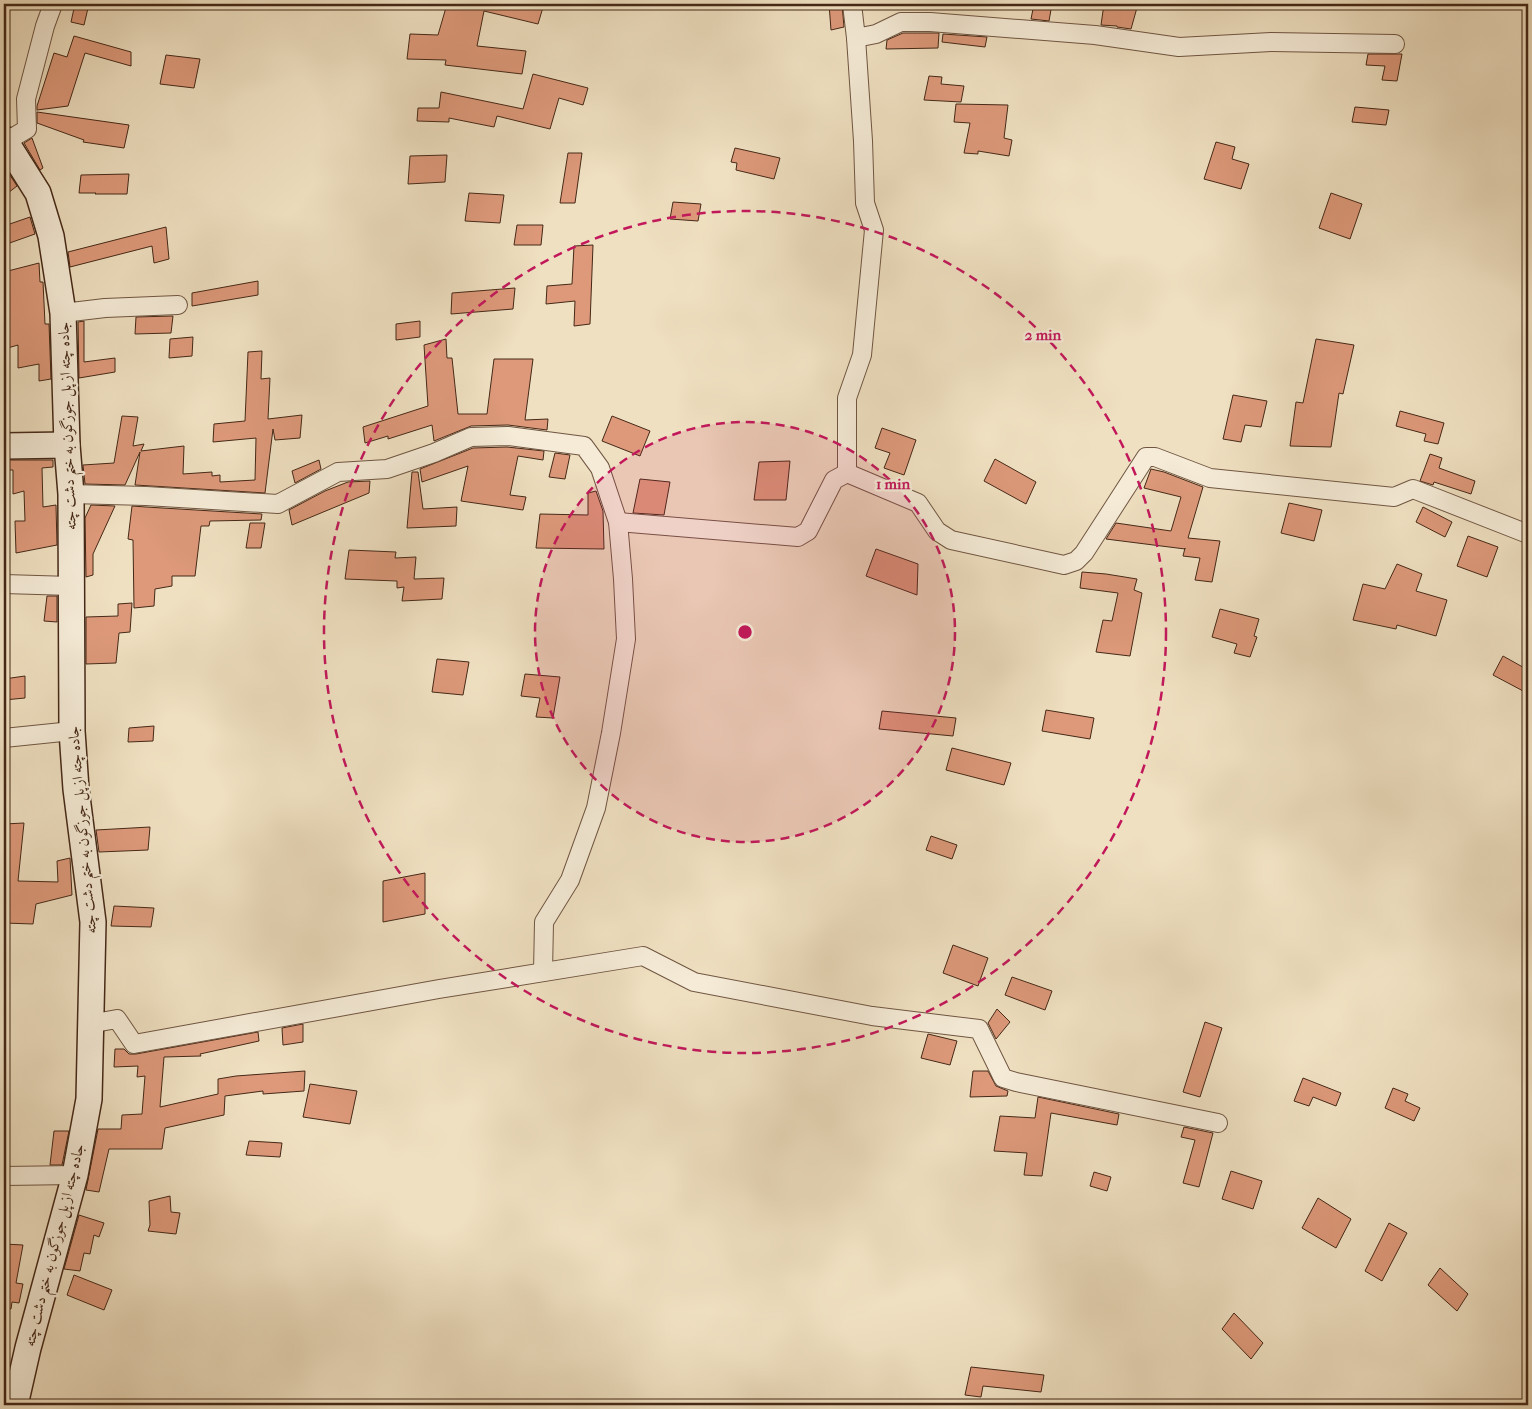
<svg xmlns="http://www.w3.org/2000/svg" width="1532" height="1409" viewBox="0 0 1532 1409" font-family="'IM FELL French Canon',Amiri,serif">
<style>
.building{fill:#dd997a;stroke:#452817}
.lines{fill:none;stroke-linecap:round;stroke-linejoin:round}
.street-casing{stroke:#705642;stroke-width:20}
.secondary-casing{stroke:#452817;stroke-width:28}
.street{stroke:#f5ebd7;stroke-width:18}
.secondary{stroke:#f5ebd7;stroke-width:25}
.ring{fill:none;stroke:#c2185b;stroke-width:2.5;stroke-dasharray:9 6}
.labels{text-anchor:middle;dominant-baseline:central;stroke-width:4.5;stroke-linejoin:round;paint-order:stroke}
.street-label{font-size:15px;fill:#452817;stroke:#f5ebd7}
.centre{fill:#c2185b;stroke:#f5ebd7;stroke-width:2.5}
.ring-label{font-size:15px;text-anchor:middle;font-weight:bold;fill:#c2185b;stroke:#f5ebd7;stroke-width:4.5;stroke-linejoin:round;paint-order:stroke}
</style>
<rect width="100%" height="100%" fill="#efe0c1"/>
<filter id="stains"><feTurbulence type="fractalNoise" baseFrequency=".004" numOctaves="4"/><feColorMatrix values="0 0 0 0 .2 0 0 0 0 .09 0 0 0 0 .02 0 0 0 .5 -.17"/></filter>
<radialGradient id="worn" r=".72"><stop offset=".6" stop-color="#630" stop-opacity="0"/><stop offset="1" stop-color="#630" stop-opacity=".3"/></radialGradient>
<g class="building">
<path d="M 75,4 L 89,4 L 84,25 L 71,22 Z"/>
<path d="M 447,4 L 544,4 L 538,24 L 484,11 L 477,46 L 526,51 L 522,74 L 445,65 L 446,60 L 407,59 L 410,34 L 438,35 Z"/>
<path d="M 829,4 L 842,4 L 844,27 L 831,30 Z"/>
<path d="M 1034,4 L 1052,4 L 1049,21 L 1031,19 Z"/>
<path d="M 1104,4 L 1138,4 L 1131,29 L 1117,27 L 1117,26 L 1101,25 Z"/>
<path d="M 903,33 L 939,33 L 938,48 L 886,49 L 887,40 Z"/>
<path d="M 943,34 L 987,37 L 985,47 L 942,42 Z"/>
<path d="M 74,36 L 131,52 L 131,66 L 85,53 L 68,106 L 37,110 L 37,106 L 54,53 L 67,57 Z"/>
<path d="M 1368,54 L 1402,54 L 1397,81 L 1382,80 L 1385,66 L 1366,65 Z"/>
<path d="M 166,55 L 200,59 L 194,88 L 160,84 Z"/>
<path d="M 533,74 L 588,88 L 583,105 L 559,98 L 550,129 L 497,116 L 494,127 L 449,118 L 449,122 L 417,121 L 418,108 L 439,108 L 441,92 L 523,109 Z"/>
<path d="M 929,76 L 942,77 L 941,84 L 964,86 L 961,102 L 924,100 Z"/>
<path d="M 956,104 L 1008,105 L 1004,138 L 1012,140 L 1009,156 L 978,151 L 978,154 L 964,153 L 970,123 L 954,122 Z"/>
<path d="M 1355,107 L 1389,110 L 1386,125 L 1352,122 Z"/>
<path d="M 37,112 L 129,125 L 124,148 L 83,142 L 84,140 L 37,123 Z"/>
<path d="M 32,138 L 43,168 L 40,170 L 24,143 Z"/>
<path d="M 1216,142 L 1235,147 L 1232,159 L 1249,164 L 1241,189 L 1204,179 Z"/>
<path d="M 735,148 L 780,158 L 774,179 L 736,170 L 737,163 L 731,162 Z"/>
<path d="M 568,153 L 582,153 L 575,203 L 560,203 Z"/>
<path d="M 447,155 L 445,182 L 408,184 L 410,156 Z"/>
<path d="M 4,166 L 17,186 L 4,196 Z"/>
<path d="M 129,174 L 127,194 L 95,194 L 96,193 L 79,193 L 81,175 Z"/>
<path d="M 469,193 L 504,195 L 500,223 L 465,221 Z"/>
<path d="M 1331,193 L 1362,204 L 1350,239 L 1319,228 Z"/>
<path d="M 673,202 L 701,204 L 698,221 L 670,219 Z"/>
<path d="M 30,217 L 35,234 L 4,245 L 4,226 Z"/>
<path d="M 517,225 L 543,225 L 541,245 L 514,245 Z"/>
<path d="M 166,227 L 169,259 L 154,263 L 152,246 L 70,267 L 68,252 Z"/>
<path d="M 593,245 L 590,324 L 574,326 L 575,301 L 546,304 L 547,286 L 572,284 L 574,246 Z"/>
<path d="M 39,263 L 40,282 L 43,282 L 45,324 L 49,324 L 51,379 L 39,381 L 39,364 L 18,368 L 18,345 L 4,349 L 4,272 Z"/>
<path d="M 258,281 L 258,295 L 192,306 L 192,293 Z"/>
<path d="M 515,288 L 513,309 L 451,314 L 452,293 Z"/>
<path d="M 173,316 L 171,333 L 135,334 L 136,317 Z"/>
<path d="M 84,321 L 84,362 L 115,358 L 115,372 L 79,378 L 78,322 Z"/>
<path d="M 420,321 L 420,337 L 396,340 L 396,324 Z"/>
<path d="M 193,337 L 192,356 L 169,358 L 170,339 Z"/>
<path d="M 446,339 L 447,358 L 452,358 L 458,414 L 487,414 L 494,359 L 533,359 L 525,420 L 548,419 L 547,430 L 508,425 L 471,426 L 434,441 L 432,425 L 388,439 L 388,436 L 365,443 L 363,427 L 428,406 L 424,345 Z"/>
<path d="M 1316,339 L 1354,345 L 1343,394 L 1339,393 L 1331,447 L 1290,446 L 1296,402 L 1303,403 Z"/>
<path d="M 262,351 L 261,379 L 270,378 L 268,419 L 302,415 L 300,438 L 275,440 L 273,429 L 265,493 L 135,485 L 140,452 L 125,485 L 85,484 L 83,465 L 114,463 L 122,416 L 138,417 L 133,446 L 144,444 L 141,451 L 184,446 L 183,474 L 212,472 L 212,476 L 220,475 L 220,482 L 255,480 L 256,438 L 213,442 L 214,424 L 245,421 L 248,352 Z"/>
<path d="M 1233,395 L 1267,401 L 1261,427 L 1245,425 L 1241,442 L 1223,439 Z"/>
<path d="M 1400,411 L 1444,423 L 1438,444 L 1424,441 L 1426,434 L 1396,426 Z"/>
<path d="M 612,416 L 650,431 L 640,456 L 602,441 Z"/>
<path d="M 882,428 L 916,440 L 904,475 L 884,468 L 890,453 L 875,448 Z"/>
<path d="M 507,447 L 544,451 L 543,460 L 518,456 L 510,495 L 526,497 L 523,510 L 461,501 L 468,466 L 422,482 L 420,469 L 473,448 Z"/>
<path d="M 555,453 L 570,455 L 565,479 L 549,477 Z"/>
<path d="M 1430,454 L 1442,458 L 1439,468 L 1475,481 L 1471,494 L 1434,482 L 1433,485 L 1420,481 Z"/>
<path d="M 995,459 L 1036,482 L 1026,504 L 984,481 Z"/>
<path d="M 4,460 L 53,460 L 53,467 L 42,468 L 43,507 L 56,505 L 57,545 L 16,553 L 15,521 L 25,521 L 24,491 L 13,494 L 13,470 L 4,470 Z"/>
<path d="M 319,460 L 321,469 L 295,483 L 292,471 Z"/>
<path d="M 790,461 L 786,500 L 754,500 L 759,462 Z"/>
<path d="M 1151,469 L 1164,472 L 1203,487 L 1188,538 L 1220,541 L 1212,582 L 1195,580 L 1200,558 L 1183,556 L 1185,548 L 1185,549 L 1106,539 L 1116,523 L 1171,531 L 1181,497 L 1144,488 Z"/>
<path d="M 412,472 L 418,472 L 423,509 L 457,507 L 456,526 L 407,528 Z"/>
<path d="M 640,479 L 670,482 L 664,515 L 633,513 Z"/>
<path d="M 370,481 L 369,493 L 292,525 L 289,510 L 325,491 L 348,482 Z"/>
<path d="M 596,491 L 603,511 L 604,549 L 536,548 L 540,514 L 588,515 L 588,493 Z"/>
<path d="M 1289,503 L 1322,510 L 1314,541 L 1281,533 Z"/>
<path d="M 91,505 L 115,506 L 93,554 L 93,575 L 86,577 L 85,518 Z"/>
<path d="M 132,506 L 146,507 L 262,514 L 261,520 L 210,521 L 209,526 L 201,526 L 195,576 L 172,576 L 172,586 L 155,589 L 154,606 L 134,608 L 133,540 L 128,539 Z"/>
<path d="M 1423,507 L 1452,522 L 1445,537 L 1416,522 Z"/>
<path d="M 250,523 L 265,523 L 261,548 L 246,548 Z"/>
<path d="M 1468,536 L 1498,547 L 1487,577 L 1457,566 Z"/>
<path d="M 876,549 L 918,564 L 917,595 L 866,576 Z"/>
<path d="M 349,550 L 396,552 L 395,558 L 416,557 L 414,579 L 444,578 L 442,599 L 402,601 L 404,587 L 397,588 L 397,581 L 345,579 Z"/>
<path d="M 1397,564 L 1422,574 L 1416,591 L 1447,600 L 1436,636 L 1397,625 L 1396,629 L 1353,620 L 1363,584 L 1385,589 Z"/>
<path d="M 1082,572 L 1106,574 L 1137,579 L 1134,590 L 1142,593 L 1130,656 L 1096,652 L 1103,620 L 1112,621 L 1118,593 L 1080,588 Z"/>
<path d="M 47,596 L 57,596 L 57,622 L 44,621 Z"/>
<path d="M 132,603 L 130,632 L 119,633 L 116,663 L 86,664 L 86,617 L 118,616 L 118,604 Z"/>
<path d="M 1220,609 L 1259,619 L 1254,636 L 1257,637 L 1250,657 L 1234,653 L 1237,644 L 1212,637 Z"/>
<path d="M 1503,656 L 1528,670 L 1528,684 L 1525,692 L 1493,675 Z"/>
<path d="M 437,659 L 469,662 L 463,695 L 432,692 Z"/>
<path d="M 525,674 L 560,677 L 553,718 L 536,717 L 540,698 L 521,696 Z"/>
<path d="M 25,676 L 25,698 L 4,700 L 4,679 Z"/>
<path d="M 1046,710 L 1094,718 L 1090,739 L 1042,731 Z"/>
<path d="M 882,711 L 956,718 L 953,736 L 879,729 Z"/>
<path d="M 154,726 L 153,741 L 128,742 L 129,728 Z"/>
<path d="M 952,748 L 1011,763 L 1004,785 L 946,770 Z"/>
<path d="M 24,823 L 18,881 L 58,882 L 57,861 L 70,858 L 72,895 L 36,904 L 33,924 L 4,923 L 4,824 Z"/>
<path d="M 150,827 L 148,850 L 99,852 L 96,830 Z"/>
<path d="M 931,836 L 957,845 L 952,859 L 926,850 Z"/>
<path d="M 425,873 L 425,914 L 383,922 L 383,881 Z"/>
<path d="M 114,906 L 154,908 L 151,927 L 111,926 Z"/>
<path d="M 953,945 L 988,958 L 978,986 L 943,973 Z"/>
<path d="M 1012,977 L 1052,991 L 1045,1010 L 1005,995 Z"/>
<path d="M 997,1009 L 1010,1022 L 996,1039 L 988,1023 Z"/>
<path d="M 1205,1022 L 1222,1028 L 1200,1097 L 1183,1092 Z"/>
<path d="M 303,1024 L 303,1042 L 283,1045 L 282,1028 Z"/>
<path d="M 258,1032 L 259,1041 L 200,1054 L 201,1056 L 164,1057 L 160,1107 L 218,1094 L 218,1079 L 236,1076 L 305,1071 L 304,1091 L 263,1094 L 263,1091 L 225,1096 L 224,1115 L 165,1128 L 162,1149 L 109,1149 L 99,1192 L 86,1190 L 98,1129 L 121,1129 L 122,1115 L 142,1114 L 145,1076 L 137,1077 L 138,1066 L 114,1067 L 115,1049 L 124,1049 L 129,1054 L 136,1054 Z"/>
<path d="M 928,1034 L 957,1041 L 950,1065 L 921,1058 Z"/>
<path d="M 973,1071 L 988,1071 L 996,1086 L 1008,1091 L 1007,1096 L 970,1097 Z"/>
<path d="M 1303,1078 L 1341,1093 L 1336,1106 L 1313,1097 L 1309,1106 L 1294,1101 Z"/>
<path d="M 310,1084 L 357,1091 L 350,1124 L 303,1117 Z"/>
<path d="M 1393,1088 L 1408,1094 L 1405,1101 L 1420,1108 L 1414,1121 L 1385,1108 Z"/>
<path d="M 1038,1097 L 1119,1114 L 1117,1125 L 1051,1113 L 1042,1176 L 1024,1175 L 1027,1153 L 994,1151 L 1000,1116 L 1035,1118 Z"/>
<path d="M 1184,1127 L 1213,1133 L 1199,1187 L 1183,1183 L 1195,1140 L 1181,1137 Z"/>
<path d="M 54,1131 L 69,1131 L 62,1165 L 50,1165 Z"/>
<path d="M 249,1141 L 282,1143 L 280,1157 L 246,1155 Z"/>
<path d="M 1231,1171 L 1262,1181 L 1253,1209 L 1222,1199 Z"/>
<path d="M 1094,1172 L 1111,1177 L 1107,1191 L 1090,1186 Z"/>
<path d="M 170,1196 L 171,1212 L 180,1213 L 176,1234 L 148,1231 L 150,1225 L 149,1201 Z"/>
<path d="M 1318,1198 L 1351,1219 L 1336,1248 L 1302,1228 Z"/>
<path d="M 79,1215 L 104,1223 L 99,1237 L 94,1235 L 90,1254 L 84,1253 L 80,1271 L 64,1269 Z"/>
<path d="M 1389,1223 L 1407,1233 L 1382,1281 L 1365,1271 Z"/>
<path d="M 4,1244 L 23,1245 L 16,1283 L 23,1284 L 19,1303 L 12,1302 L 11,1309 L 4,1308 Z"/>
<path d="M 1440,1268 L 1468,1294 L 1457,1311 L 1428,1285 Z"/>
<path d="M 74,1275 L 112,1290 L 104,1310 L 67,1295 Z"/>
<path d="M 1234,1313 L 1263,1343 L 1251,1359 L 1222,1329 Z"/>
<path d="M 971,1367 L 1044,1375 L 1041,1392 L 983,1386 L 981,1397 L 965,1395 Z"/>
</g>
<g class="lines">
<defs>
<g id="street">
<path d="M 852,4 L 856,38 L 876,34 L 901,22 L 930,22 L 1095,35 L 1179,47 L 1271,42 L 1395,44"/>
<path d="M 5,142 L 27,129 L 26,99 L 45,26 L 53,4"/>
<path d="M 63,313 L 105,308 L 178,305"/>
<path d="M 847,473 L 847,398 L 862,355 L 874,230 L 865,203 L 863,141 L 856,38"/>
<path d="M 71,494 L 146,496 L 278,504 L 338,472 L 387,469 L 434,453 L 471,437 L 508,436 L 584,446 L 600,468 L 618,522 L 623,579 L 626,639 L 611,733 L 596,808 L 570,880 L 544,922 L 543,972"/>
<path d="M 618,522 L 798,537 L 808,531 L 834,480 L 847,473 L 918,503 L 937,531 L 951,540 L 1064,565 L 1076,561 L 1084,553 L 1146,457 L 1155,457 L 1210,478 L 1394,497 L 1413,489 L 1528,534"/>
<path d="M 4,584 L 71,586"/>
<path d="M 4,738 L 72,731"/>
<path d="M 89,1024 L 117,1019 L 134,1044 L 439,989 L 643,956 L 694,982 L 872,1016 L 979,1029 L 1003,1078 L 1016,1082 L 1218,1123"/>
<path d="M 4,1176 L 75,1175"/>
</g>
<g id="secondary">
<path d="M 4,139 L 38,193 L 51,236 L 63,313 L 67,445 L 71,494 L 72,731 L 76,789 L 93,922 L 89,1099 L 75,1175 L 28,1348 L 15,1405"/>
<path d="M 4,446 L 67,445"/>
</g>
</defs>
<use href="#street" class="street-casing"/>
<use href="#secondary" class="secondary-casing"/>
<use href="#street" class="street"/>
<use href="#secondary" class="secondary"/>
</g>
<circle cx="745" cy="632" r="210" fill="#c2185b" fill-opacity=".12"/>
<g class="ring">
<circle cx="745" cy="632" r="210"/>
<circle cx="745" cy="632" r="421"/>
</g>
<g class="labels">
<g class="street-label">
<text transform="translate(67 426) rotate(-92)">جاده چته از پل جوزگون به ختم دشت چته</text>
<text transform="translate(82 830) rotate(-95)">جاده چته از پل جوزگون به ختم دشت چته</text>
<text transform="translate(54 1245) rotate(-76)">جاده چته از پل جوزگون به ختم دشت چته</text>
</g>
</g>
<circle cx="745" cy="632" r="8" class="centre"/>
<g class="ring-label">
<text x="1043" y="340">2 min</text>
<text x="893" y="489">1 min</text>
</g>
<rect width="1532" height="1409" fill="none" stroke="#efe0c1" stroke-width="20"/>
<rect x="5" y="5" width="1522" height="1399" fill="none" stroke="#452817" stroke-width="2.5"/>
<rect x="10" y="10" width="1512" height="1389" fill="none" stroke="#452817"/>
<rect width="100%" height="100%" filter="url(#stains)"/>
<rect width="100%" height="100%" fill="url(#worn)"/>
</svg>
